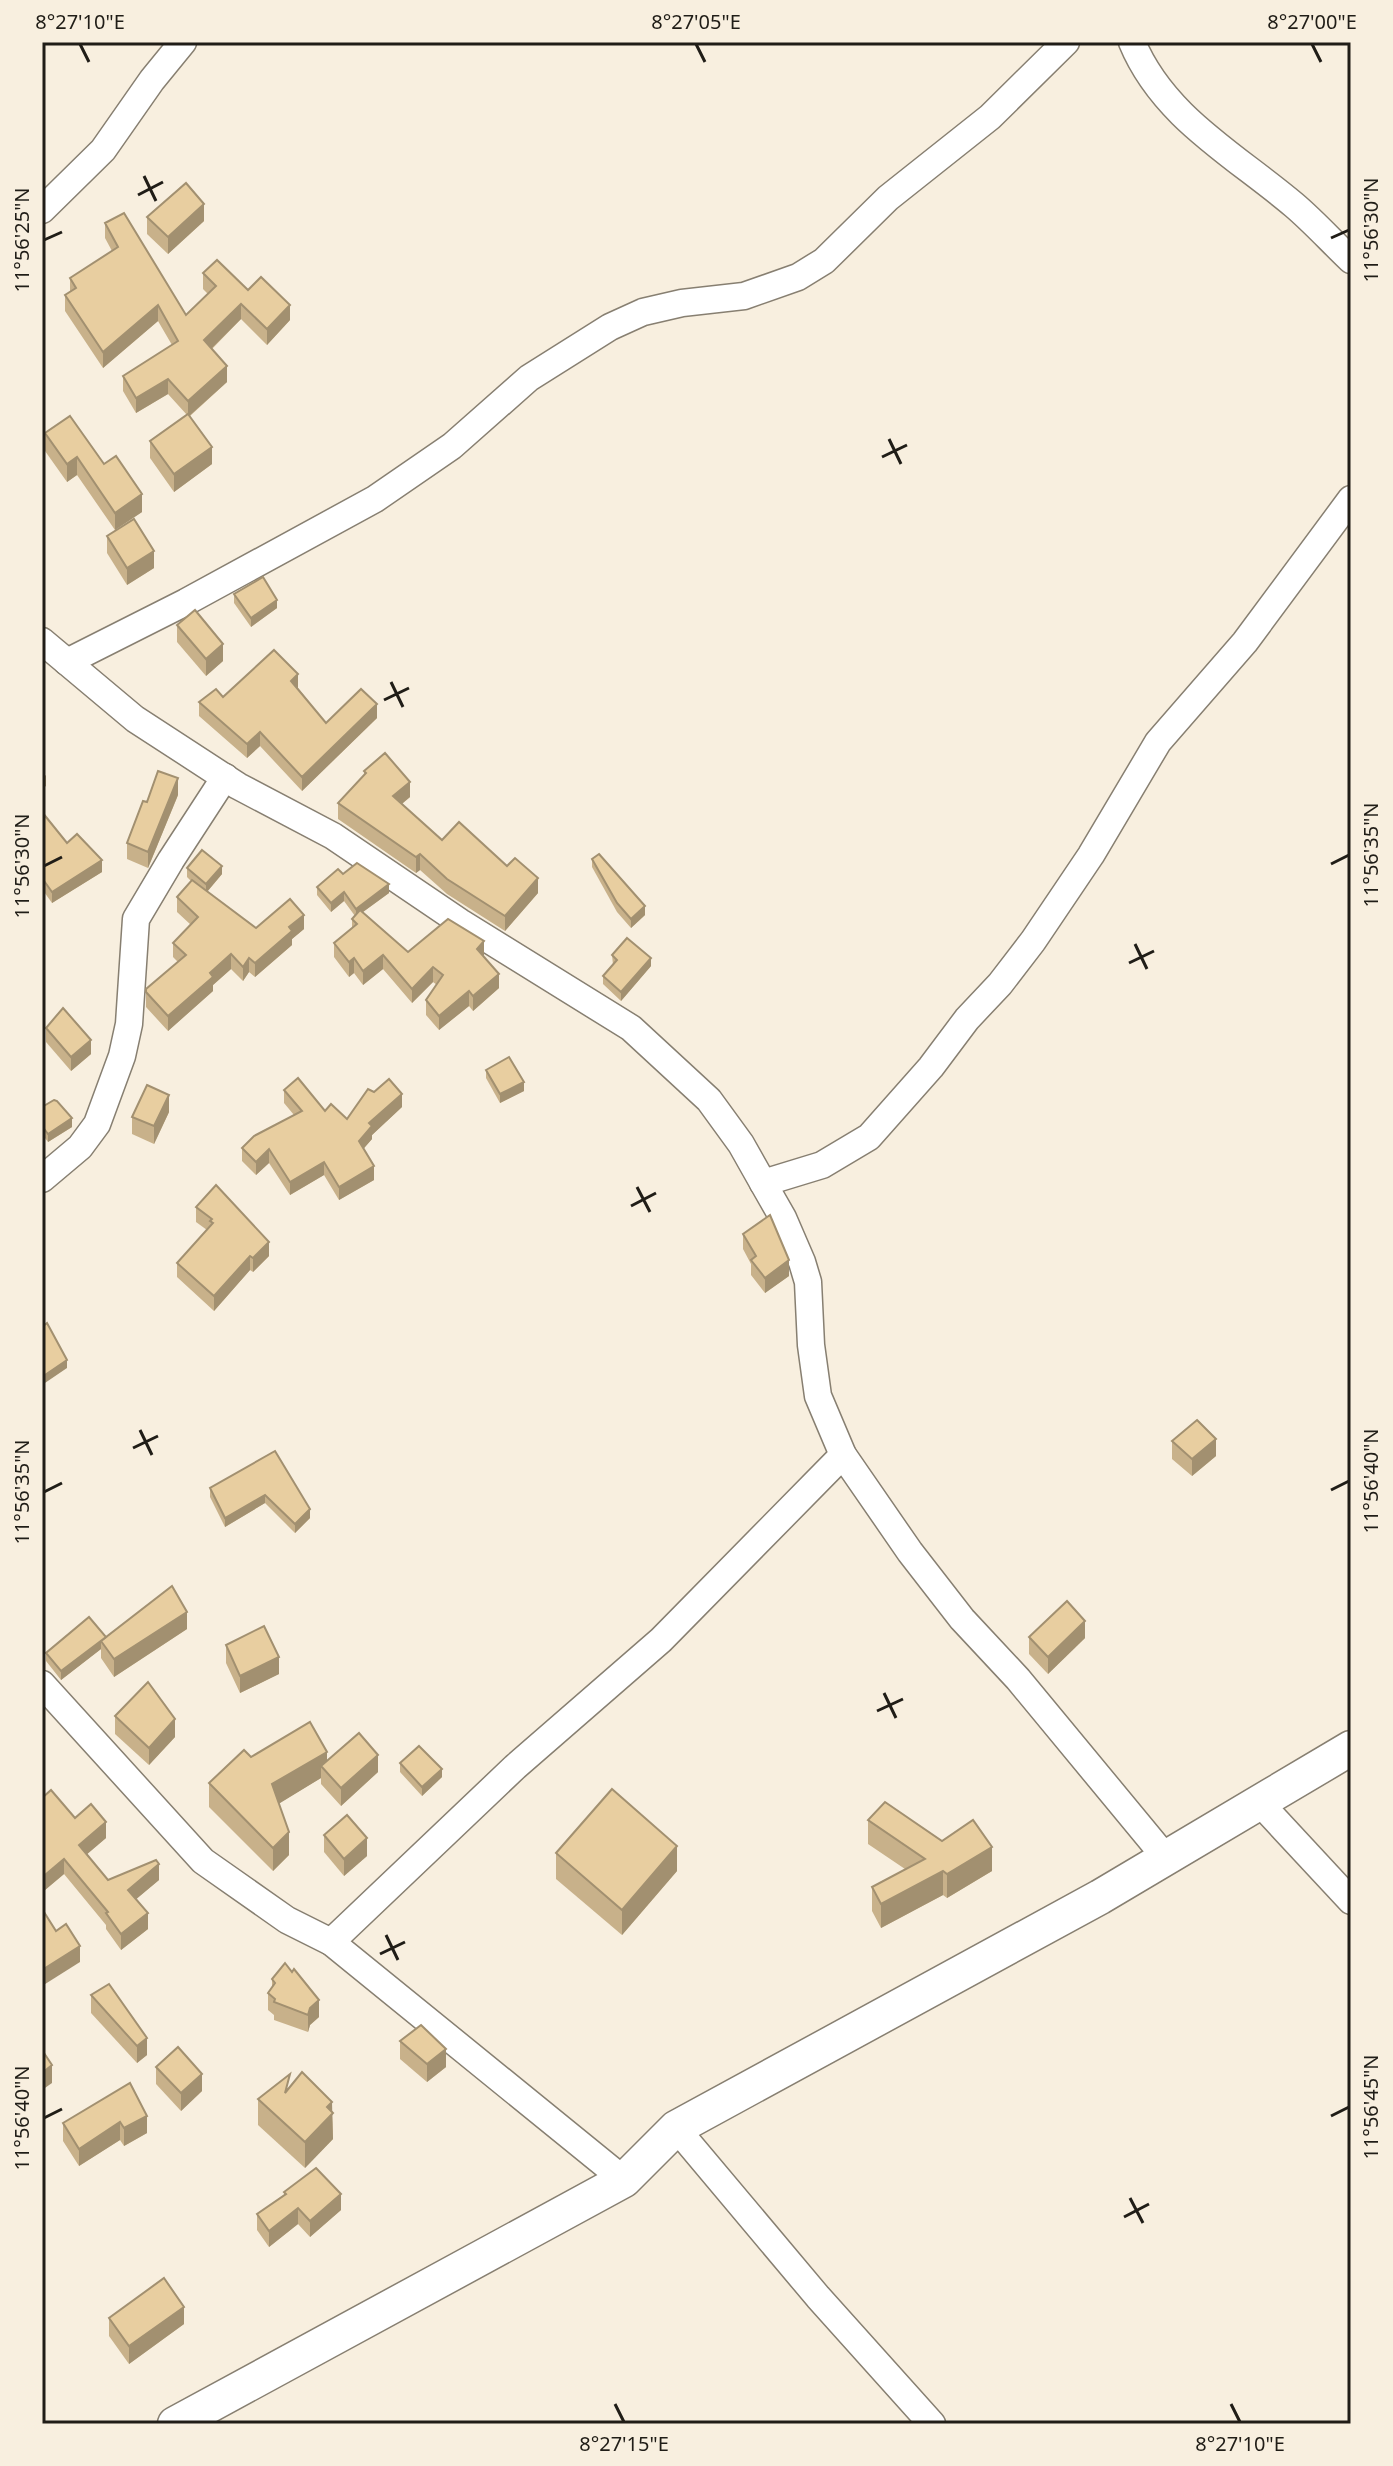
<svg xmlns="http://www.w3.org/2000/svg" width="1393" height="2466" viewBox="0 0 1393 2466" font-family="'Noto Sans',sans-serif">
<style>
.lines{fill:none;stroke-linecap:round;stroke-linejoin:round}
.minor-casing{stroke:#877f71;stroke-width:29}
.major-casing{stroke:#877f71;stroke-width:37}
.minor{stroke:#fff;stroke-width:26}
.major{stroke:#fff;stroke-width:34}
.wall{fill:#c8b18a}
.shaded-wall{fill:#a29070}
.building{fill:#e8cea0;stroke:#a29070;stroke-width:2}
.ticks{fill:none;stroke:#201d17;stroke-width:3}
.neatline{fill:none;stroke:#201d17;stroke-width:3}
.ticks-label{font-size:20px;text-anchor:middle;fill:#201d17}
</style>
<rect width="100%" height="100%" fill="#f8efdf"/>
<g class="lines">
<defs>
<g id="minor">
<path d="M 1132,42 C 1163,117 1235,155 1294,205 C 1314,222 1332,242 1351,260"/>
<path d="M 42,210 L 103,150 L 152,80 L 183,42"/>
<path d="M 42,641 L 135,719 L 238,786 L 333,836 L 460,922 L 631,1028 L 709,1100 L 741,1144 L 763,1183 L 783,1218 L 802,1262 L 808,1282 L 811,1345 L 818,1396 L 843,1455 L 910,1552 L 962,1619 L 1018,1679 L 1166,1858"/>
<path d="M 67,662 L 186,602 L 375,499 L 452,446 L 529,378 L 610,327 L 643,312 L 682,303 L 744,296 L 798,277 L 824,261 L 888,198 L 990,117 L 1066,42"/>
<path d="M 42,1179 L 80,1147 L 97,1124 L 122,1056 L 129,1024 L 136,919 L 171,860 L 225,777"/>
<path d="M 763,1183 L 822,1165 L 869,1137 L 931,1067 L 967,1019 L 1000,984 L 1033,941 L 1091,855 L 1158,742 L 1245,642 L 1351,499"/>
<path d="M 42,1684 L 203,1861 L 287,1920 L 331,1942 L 624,2180"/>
<path d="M 1259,1802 L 1351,1901"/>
<path d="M 331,1942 L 515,1767 L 661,1640 L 843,1455"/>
<path d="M 676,2128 L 818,2297 L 932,2424"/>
</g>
<path id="major" d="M 175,2424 L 624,2180 L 676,2128 L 1100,1897 L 1351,1748"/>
</defs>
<use href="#minor" class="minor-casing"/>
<use href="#major" class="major-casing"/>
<use href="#minor" class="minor"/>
<use href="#major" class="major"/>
</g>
<g class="wall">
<path d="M 147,217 L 204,221 L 168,254 L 147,234 Z"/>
<path d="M 105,223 L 186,315 L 208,294 L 203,289 L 203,273 L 248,290 L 290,320 L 267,345 L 241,319 L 212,349 L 227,382 L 190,416 L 212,464 L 174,492 L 150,458 L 150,441 L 187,415 L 168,394 L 136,413 L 123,391 L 123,376 L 172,345 L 158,321 L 103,368 L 65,311 L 65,295 L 70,293 L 70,278 L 112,251 L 105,238 Z"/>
<path d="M 45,433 L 104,464 L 142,512 L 115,530 L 77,475 L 67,482 L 45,451 Z"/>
<path d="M 107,536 L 154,568 L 127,585 L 107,553 Z"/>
<path d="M 234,594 L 277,608 L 251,627 L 234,603 Z"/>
<path d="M 177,625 L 223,661 L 206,676 L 177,642 Z"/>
<path d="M 298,688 L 326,723 L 377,718 L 302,791 L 260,746 L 247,758 L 199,716 L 199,702 L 223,697 Z"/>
<path d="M 364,771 L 410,797 L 402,804 L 442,840 L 538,893 L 505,931 L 447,894 L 420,870 L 416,873 L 338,819 L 338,803 L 364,775 Z"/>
<path d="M 178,795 L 148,868 L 127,859 L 127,843 L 147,802 Z"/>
<path d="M 42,812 L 67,843 L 102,872 L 52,903 L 42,889 Z"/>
<path d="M 592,859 L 645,915 L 631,928 L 617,912 L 592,867 Z"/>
<path d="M 187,868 L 222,874 L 207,892 L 256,928 L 304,929 L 292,939 L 292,945 L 255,977 L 249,972 L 243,981 L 231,969 L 213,985 L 213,991 L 168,1031 L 146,1007 L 146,989 L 178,962 L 173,957 L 173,943 L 191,925 L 177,912 L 177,897 L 191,881 L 187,877 Z"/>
<path d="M 343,874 L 389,893 L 363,912 L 408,952 L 483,956 L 499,988 L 473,1011 L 469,1006 L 439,1030 L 426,1015 L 426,1000 L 437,985 L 433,982 L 412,1003 L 383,969 L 363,985 L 354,973 L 349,977 L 334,957 L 334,943 L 352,928 L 352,919 L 355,916 L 344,901 L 331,912 L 317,895 L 317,887 Z"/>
<path d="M 612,955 L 651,966 L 621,1001 L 603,984 L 603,976 L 613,965 Z"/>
<path d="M 46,1028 L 91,1054 L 71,1071 L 46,1042 Z"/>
<path d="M 486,1070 L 524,1091 L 500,1103 L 486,1078 Z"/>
<path d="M 284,1090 L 325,1111 L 347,1119 L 402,1107 L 372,1135 L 372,1139 L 363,1149 L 374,1180 L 339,1200 L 324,1175 L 290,1195 L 269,1163 L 256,1175 L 242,1161 L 242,1148 L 294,1115 L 284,1103 Z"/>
<path d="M 42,1107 L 72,1127 L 48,1142 L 42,1134 Z"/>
<path d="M 169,1112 L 154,1144 L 132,1134 L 132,1117 Z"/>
<path d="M 196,1207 L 269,1256 L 253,1272 L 250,1270 L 214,1311 L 177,1277 L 177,1263 L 207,1230 L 196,1222 Z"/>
<path d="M 743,1234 L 789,1276 L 765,1293 L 751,1275 L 751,1264 L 743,1249 Z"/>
<path d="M 1172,1441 L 1216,1456 L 1192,1476 L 1172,1459 Z"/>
<path d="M 275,1451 L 310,1518 L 295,1533 L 265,1503 L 225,1527 L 210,1497 L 210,1488 Z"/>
<path d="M 187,1629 L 114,1677 L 101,1658 L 101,1649 L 61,1680 L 46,1661 L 46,1653 L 106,1637 Z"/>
<path d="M 1029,1637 L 1085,1638 L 1048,1674 L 1029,1654 Z"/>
<path d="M 226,1645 L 279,1674 L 240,1693 L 226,1663 Z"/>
<path d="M 115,1716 L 175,1737 L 149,1765 L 115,1734 Z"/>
<path d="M 251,1757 L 327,1761 L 378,1772 L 341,1806 L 321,1784 L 321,1778 L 279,1803 L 289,1855 L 273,1871 L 209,1807 L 209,1783 Z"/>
<path d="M 400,1763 L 442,1777 L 422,1796 L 400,1772 Z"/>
<path d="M 42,1798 L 106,1838 L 87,1854 L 108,1880 L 159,1880 L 136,1899 L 148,1929 L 121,1950 L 106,1929 L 106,1925 L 64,1874 L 45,1890 L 42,1887 Z"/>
<path d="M 868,1820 L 942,1841 L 992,1871 L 947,1898 L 943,1895 L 881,1928 L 872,1911 L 872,1887 L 905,1869 L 868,1844 Z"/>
<path d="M 324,1835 L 367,1856 L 344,1876 L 324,1852 Z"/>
<path d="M 556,1853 L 677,1871 L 622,1935 L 556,1879 Z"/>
<path d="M 272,1979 L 319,2017 L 310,2025 L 308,2032 L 274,2020 L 274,2015 L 268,2010 L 268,1993 L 272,1988 Z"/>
<path d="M 91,1995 L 147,2055 L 137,2063 L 91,2013 Z"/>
<path d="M 400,2041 L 446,2067 L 427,2082 L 400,2059 Z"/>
<path d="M 156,2067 L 202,2091 L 181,2111 L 156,2084 Z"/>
<path d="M 130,2083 L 147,2133 L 124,2146 L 120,2140 L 79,2166 L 63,2141 L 63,2123 Z"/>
<path d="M 290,2087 L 332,2112 L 333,2139 L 305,2168 L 258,2125 L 258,2099 Z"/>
<path d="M 284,2192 L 341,2210 L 310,2237 L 298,2224 L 269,2247 L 257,2230 L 257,2214 L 284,2195 Z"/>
<path d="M 109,2318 L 184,2324 L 129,2364 L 109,2336 Z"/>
</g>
<g class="shaded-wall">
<path d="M 204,204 L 204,221 L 168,254 L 168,237 Z"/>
<path d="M 241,304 L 241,319 L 204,356 L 204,340 Z"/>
<path d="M 158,305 L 158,321 L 103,368 L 103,352 Z"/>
<path d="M 290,305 L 290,320 L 267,345 L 267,329 Z"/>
<path d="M 227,366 L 227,382 L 188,417 L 188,401 Z"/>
<path d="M 168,379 L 168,394 L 136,413 L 136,398 Z"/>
<path d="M 212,447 L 212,464 L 174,492 L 174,474 Z"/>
<path d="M 77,457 L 77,475 L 67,482 L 67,464 Z"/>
<path d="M 142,494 L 142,512 L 115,530 L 115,513 Z"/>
<path d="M 154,551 L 154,568 L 127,585 L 127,568 Z"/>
<path d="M 277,600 L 277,608 L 251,627 L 251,618 Z"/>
<path d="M 223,644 L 223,661 L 206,676 L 206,659 Z"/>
<path d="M 298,674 L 298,688 L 291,694 L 291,681 Z"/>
<path d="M 377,704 L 377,718 L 302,791 L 302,777 Z"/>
<path d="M 260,732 L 260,746 L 247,758 L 247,744 Z"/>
<path d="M 46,775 L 46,786 L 42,789 L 42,778 Z"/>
<path d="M 178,778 L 178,795 L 148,868 L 148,852 Z"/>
<path d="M 410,782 L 410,797 L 393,811 L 393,796 Z"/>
<path d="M 420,854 L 420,870 L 416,873 L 416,857 Z"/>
<path d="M 102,860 L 102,872 L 52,903 L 52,892 Z"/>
<path d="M 222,866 L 222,874 L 206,893 L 206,884 Z"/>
<path d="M 538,878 L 538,893 L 505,931 L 505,916 Z"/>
<path d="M 389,884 L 389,893 L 356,917 L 356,909 Z"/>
<path d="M 344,892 L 344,901 L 331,912 L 331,903 Z"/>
<path d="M 645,906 L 645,915 L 631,928 L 631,919 Z"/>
<path d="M 304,915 L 304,929 L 292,939 L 292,945 L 255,977 L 255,963 L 289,927 Z"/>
<path d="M 484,941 L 484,955 L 477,963 L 477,949 Z"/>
<path d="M 231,954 L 231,969 L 213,985 L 213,991 L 168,1031 L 168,1016 L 210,973 Z"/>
<path d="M 383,955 L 383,969 L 363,985 L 363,971 Z"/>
<path d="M 249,958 L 249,972 L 243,981 L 243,967 Z"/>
<path d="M 354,958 L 354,973 L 349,977 L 349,962 Z"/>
<path d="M 651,958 L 651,966 L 621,1001 L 621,992 Z"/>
<path d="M 433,967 L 433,982 L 412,1003 L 412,989 Z"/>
<path d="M 499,974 L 499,988 L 473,1011 L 473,996 Z"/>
<path d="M 469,991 L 469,1006 L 439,1030 L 439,1016 Z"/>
<path d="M 91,1040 L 91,1054 L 71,1071 L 71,1057 Z"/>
<path d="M 524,1082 L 524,1091 L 500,1103 L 500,1094 Z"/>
<path d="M 402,1094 L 402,1107 L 372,1135 L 372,1139 L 359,1154 L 359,1141 L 369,1123 Z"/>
<path d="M 169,1095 L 169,1112 L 154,1144 L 154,1126 Z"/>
<path d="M 72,1118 L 72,1127 L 48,1142 L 48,1134 Z"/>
<path d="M 269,1149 L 269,1163 L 256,1175 L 256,1162 Z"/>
<path d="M 324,1162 L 324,1175 L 290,1195 L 290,1182 Z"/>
<path d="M 374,1166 L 374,1180 L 339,1200 L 339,1187 Z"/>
<path d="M 269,1242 L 269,1256 L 253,1272 L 253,1258 Z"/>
<path d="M 250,1256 L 250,1270 L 214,1311 L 214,1296 Z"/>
<path d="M 789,1260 L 789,1276 L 765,1293 L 765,1278 Z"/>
<path d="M 67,1360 L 67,1368 L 42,1385 L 42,1377 Z"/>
<path d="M 1216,1439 L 1216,1456 L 1192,1476 L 1192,1459 Z"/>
<path d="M 265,1495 L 265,1503 L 225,1527 L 225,1518 Z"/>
<path d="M 310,1509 L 310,1518 L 295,1533 L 295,1524 Z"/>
<path d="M 187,1612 L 187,1629 L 114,1677 L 114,1659 Z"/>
<path d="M 1085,1621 L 1085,1638 L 1048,1674 L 1048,1657 Z"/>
<path d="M 106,1637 L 101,1641 L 101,1649 L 61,1680 L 61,1671 Z"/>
<path d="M 279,1657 L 279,1674 L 240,1693 L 240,1676 Z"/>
<path d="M 175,1719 L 175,1737 L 149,1765 L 149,1748 Z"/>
<path d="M 327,1752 L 327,1772 L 321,1766 L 321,1778 L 272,1808 L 272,1784 Z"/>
<path d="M 378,1755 L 378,1772 L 341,1806 L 341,1788 Z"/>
<path d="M 442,1769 L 442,1777 L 422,1796 L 422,1787 Z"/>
<path d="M 106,1822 L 106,1838 L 79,1861 L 79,1845 Z"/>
<path d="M 289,1832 L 289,1855 L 273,1871 L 273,1848 Z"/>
<path d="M 367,1838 L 367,1856 L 344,1876 L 344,1859 Z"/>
<path d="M 677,1846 L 677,1871 L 622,1935 L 622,1910 Z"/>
<path d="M 992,1847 L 992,1871 L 947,1898 L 947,1874 Z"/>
<path d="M 64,1859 L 64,1874 L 45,1890 L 45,1875 Z"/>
<path d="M 159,1864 L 159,1880 L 128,1906 L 128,1890 Z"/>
<path d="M 943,1871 L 943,1895 L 881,1928 L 881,1904 Z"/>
<path d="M 148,1913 L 148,1929 L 121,1950 L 121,1934 Z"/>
<path d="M 80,1946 L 80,1962 L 42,1986 L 42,1970 Z"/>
<path d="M 319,2000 L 319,2017 L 310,2025 L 308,2032 L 308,2015 L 310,2008 Z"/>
<path d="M 147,2038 L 147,2055 L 137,2063 L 137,2046 Z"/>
<path d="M 446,2049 L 446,2067 L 427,2082 L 427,2064 Z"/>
<path d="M 52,2065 L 52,2083 L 42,2090 L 42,2073 Z"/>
<path d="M 202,2074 L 202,2091 L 181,2111 L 181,2093 Z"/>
<path d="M 332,2102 L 333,2139 L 305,2168 L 305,2142 L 327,2107 Z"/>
<path d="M 147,2116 L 147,2133 L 124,2146 L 124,2128 Z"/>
<path d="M 120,2122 L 120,2140 L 79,2166 L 79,2149 Z"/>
<path d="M 341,2194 L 341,2210 L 310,2237 L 310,2221 Z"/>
<path d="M 298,2208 L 298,2224 L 269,2247 L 269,2231 Z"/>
<path d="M 184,2307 L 184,2324 L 129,2364 L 129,2346 Z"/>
</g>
<g class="building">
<path d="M 186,183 L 204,204 L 168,237 L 147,217 Z"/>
<path d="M 124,213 L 186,315 L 216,286 L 203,273 L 217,260 L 248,290 L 261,277 L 290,305 L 267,329 L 241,304 L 204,340 L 227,366 L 188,401 L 168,379 L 136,398 L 123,376 L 178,341 L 158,305 L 103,352 L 65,295 L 76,288 L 70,278 L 118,247 L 105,223 Z"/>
<path d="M 188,414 L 212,447 L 174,474 L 150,441 Z"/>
<path d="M 70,416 L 104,464 L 116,456 L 142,494 L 115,513 L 77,457 L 67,464 L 45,433 Z"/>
<path d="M 134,519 L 154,551 L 127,568 L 107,536 Z"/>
<path d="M 263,577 L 277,600 L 251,618 L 234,594 Z"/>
<path d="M 195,610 L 223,644 L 206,659 L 177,625 Z"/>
<path d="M 274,650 L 298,674 L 291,681 L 326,723 L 361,689 L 377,704 L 302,777 L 260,732 L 247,744 L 199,702 L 216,689 L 223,697 Z"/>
<path d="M 385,753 L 410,782 L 393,796 L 442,840 L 459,822 L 507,866 L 515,858 L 538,878 L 505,916 L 447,879 L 420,854 L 416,857 L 338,803 L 366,773 L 364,771 Z"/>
<path d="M 158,771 L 178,778 L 148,852 L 127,843 L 143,801 L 147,802 Z"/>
<path d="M 42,812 L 67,843 L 77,834 L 102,860 L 52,892 L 42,878 Z"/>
<path d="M 202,850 L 222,866 L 206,884 L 187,868 Z"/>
<path d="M 599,854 L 645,906 L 631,919 L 617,903 L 592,859 Z"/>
<path d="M 357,863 L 389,884 L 356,909 L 344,892 L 331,903 L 317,887 L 338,869 L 343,874 Z"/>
<path d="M 192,880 L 256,928 L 290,899 L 304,915 L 289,927 L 292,931 L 255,963 L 249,958 L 243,967 L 231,954 L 210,973 L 213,977 L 168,1016 L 146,992 L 146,989 L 186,955 L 173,943 L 198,917 L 177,897 Z"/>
<path d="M 360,910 L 408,952 L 448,919 L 484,941 L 477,949 L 499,974 L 473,996 L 469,991 L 439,1016 L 426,1000 L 443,975 L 433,967 L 412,989 L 383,955 L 363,971 L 354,958 L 349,962 L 334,943 L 357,924 L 352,919 Z"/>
<path d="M 627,938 L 651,958 L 621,992 L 603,976 L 617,960 L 612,955 Z"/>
<path d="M 63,1008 L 91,1040 L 71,1057 L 46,1028 Z"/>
<path d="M 509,1057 L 524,1082 L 500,1094 L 486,1070 Z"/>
<path d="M 298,1078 L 325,1111 L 331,1104 L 347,1119 L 368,1089 L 374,1092 L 389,1079 L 402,1094 L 369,1123 L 372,1126 L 359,1141 L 374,1166 L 339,1187 L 324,1162 L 290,1182 L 269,1149 L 256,1162 L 242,1148 L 254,1136 L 302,1111 L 284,1090 Z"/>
<path d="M 147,1085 L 169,1095 L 154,1126 L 132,1117 Z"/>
<path d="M 54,1100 L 57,1101 L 72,1118 L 48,1134 L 42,1126 L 42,1107 Z"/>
<path d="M 216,1185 L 269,1242 L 253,1258 L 250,1256 L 214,1296 L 177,1263 L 213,1223 L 210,1221 L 212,1219 L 196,1207 Z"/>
<path d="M 770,1215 L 789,1260 L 765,1278 L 751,1260 L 756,1256 L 743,1234 Z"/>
<path d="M 47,1323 L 67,1360 L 42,1377 L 42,1327 Z"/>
<path d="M 1197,1420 L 1216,1439 L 1192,1459 L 1172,1441 Z"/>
<path d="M 275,1451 L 310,1509 L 295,1524 L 265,1495 L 225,1518 L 210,1488 Z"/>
<path d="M 172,1586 L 187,1612 L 114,1659 L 101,1641 Z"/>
<path d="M 1067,1601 L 1085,1621 L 1048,1657 L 1029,1637 Z"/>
<path d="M 89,1617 L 106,1637 L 61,1671 L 46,1653 Z"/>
<path d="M 264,1626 L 279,1657 L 240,1676 L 226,1645 Z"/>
<path d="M 148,1682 L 175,1719 L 149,1748 L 115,1716 Z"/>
<path d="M 310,1722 L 327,1752 L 272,1784 L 289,1832 L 273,1848 L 209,1783 L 244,1750 L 251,1757 Z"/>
<path d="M 359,1733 L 378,1755 L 341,1788 L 321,1766 Z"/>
<path d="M 419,1746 L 442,1769 L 422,1787 L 400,1763 Z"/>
<path d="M 612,1789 L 677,1846 L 622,1910 L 556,1853 Z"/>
<path d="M 51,1790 L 75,1818 L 91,1804 L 106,1822 L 79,1845 L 108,1880 L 156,1860 L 159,1864 L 128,1890 L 148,1913 L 121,1934 L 106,1913 L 108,1912 L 64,1859 L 45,1875 L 42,1871 L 42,1798 Z"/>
<path d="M 885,1802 L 942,1841 L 973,1820 L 992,1847 L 947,1874 L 943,1871 L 881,1904 L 872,1887 L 925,1859 L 868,1820 Z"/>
<path d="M 347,1815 L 367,1838 L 344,1859 L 324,1835 Z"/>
<path d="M 44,1912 L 56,1931 L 66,1924 L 80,1946 L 42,1970 L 42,1913 Z"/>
<path d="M 285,1963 L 292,1972 L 294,1969 L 319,2000 L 310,2008 L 308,2015 L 274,2002 L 275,1999 L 268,1993 L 275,1983 L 272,1979 Z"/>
<path d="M 109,1984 L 147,2038 L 137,2046 L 91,1995 Z"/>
<path d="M 421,2025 L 446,2049 L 427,2064 L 400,2041 Z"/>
<path d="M 178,2047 L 202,2074 L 181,2093 L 156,2067 Z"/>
<path d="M 42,2050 L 52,2065 L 42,2073 Z"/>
<path d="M 302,2072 L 332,2102 L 327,2107 L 333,2113 L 305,2142 L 258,2099 L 290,2074 L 285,2093 Z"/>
<path d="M 130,2083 L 147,2116 L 124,2128 L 120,2122 L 79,2149 L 63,2123 Z"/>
<path d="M 316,2168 L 341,2194 L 310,2221 L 298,2208 L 269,2231 L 257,2214 L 286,2194 L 284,2192 Z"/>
<path d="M 164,2278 L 184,2307 L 129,2346 L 109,2318 Z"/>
</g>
<path class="ticks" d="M 80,44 L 89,62M 696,44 L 705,62M 1312,44 L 1321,62M 144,176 L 156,201M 138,195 L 163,182M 1331,238 L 1349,230M 44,240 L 62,232M 889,439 L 901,464M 882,457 L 907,445M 391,682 L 403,707M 384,700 L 409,688M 1331,864 L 1349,855M 44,866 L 62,857M 1135,944 L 1147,969M 1129,963 L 1154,951M 637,1187 L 650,1212M 631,1206 L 656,1193M 140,1430 L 152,1455M 133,1448 L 158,1436M 1331,1490 L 1349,1481M 44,1492 L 62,1483M 884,1693 L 896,1718M 877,1711 L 903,1699M 386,1935 L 398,1960M 380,1954 L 405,1942M 1331,2116 L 1349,2107M 44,2118 L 62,2109M 1130,2198 L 1143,2223M 1124,2217 L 1149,2204M 615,2404 L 624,2422M 1231,2404 L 1240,2422"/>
<rect width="1393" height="2466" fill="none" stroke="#f8efdf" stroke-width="88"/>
<rect x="44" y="44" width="1305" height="2378" class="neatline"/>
<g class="ticks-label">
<text x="80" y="29">8°27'10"E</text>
<text x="696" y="29">8°27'05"E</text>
<text x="1312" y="29">8°27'00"E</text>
<text transform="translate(1371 230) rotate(-90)" y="7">11°56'30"N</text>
<text transform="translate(22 240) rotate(-90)" y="7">11°56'25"N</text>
<text transform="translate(1371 855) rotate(-90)" y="7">11°56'35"N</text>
<text transform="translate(22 866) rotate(-90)" y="7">11°56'30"N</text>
<text transform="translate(1371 1481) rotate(-90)" y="7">11°56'40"N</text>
<text transform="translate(22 1492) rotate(-90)" y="7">11°56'35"N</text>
<text transform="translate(1371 2107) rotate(-90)" y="7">11°56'45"N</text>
<text transform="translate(22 2118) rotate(-90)" y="7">11°56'40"N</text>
<text x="624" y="2451">8°27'15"E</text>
<text x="1240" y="2451">8°27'10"E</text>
</g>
</svg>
